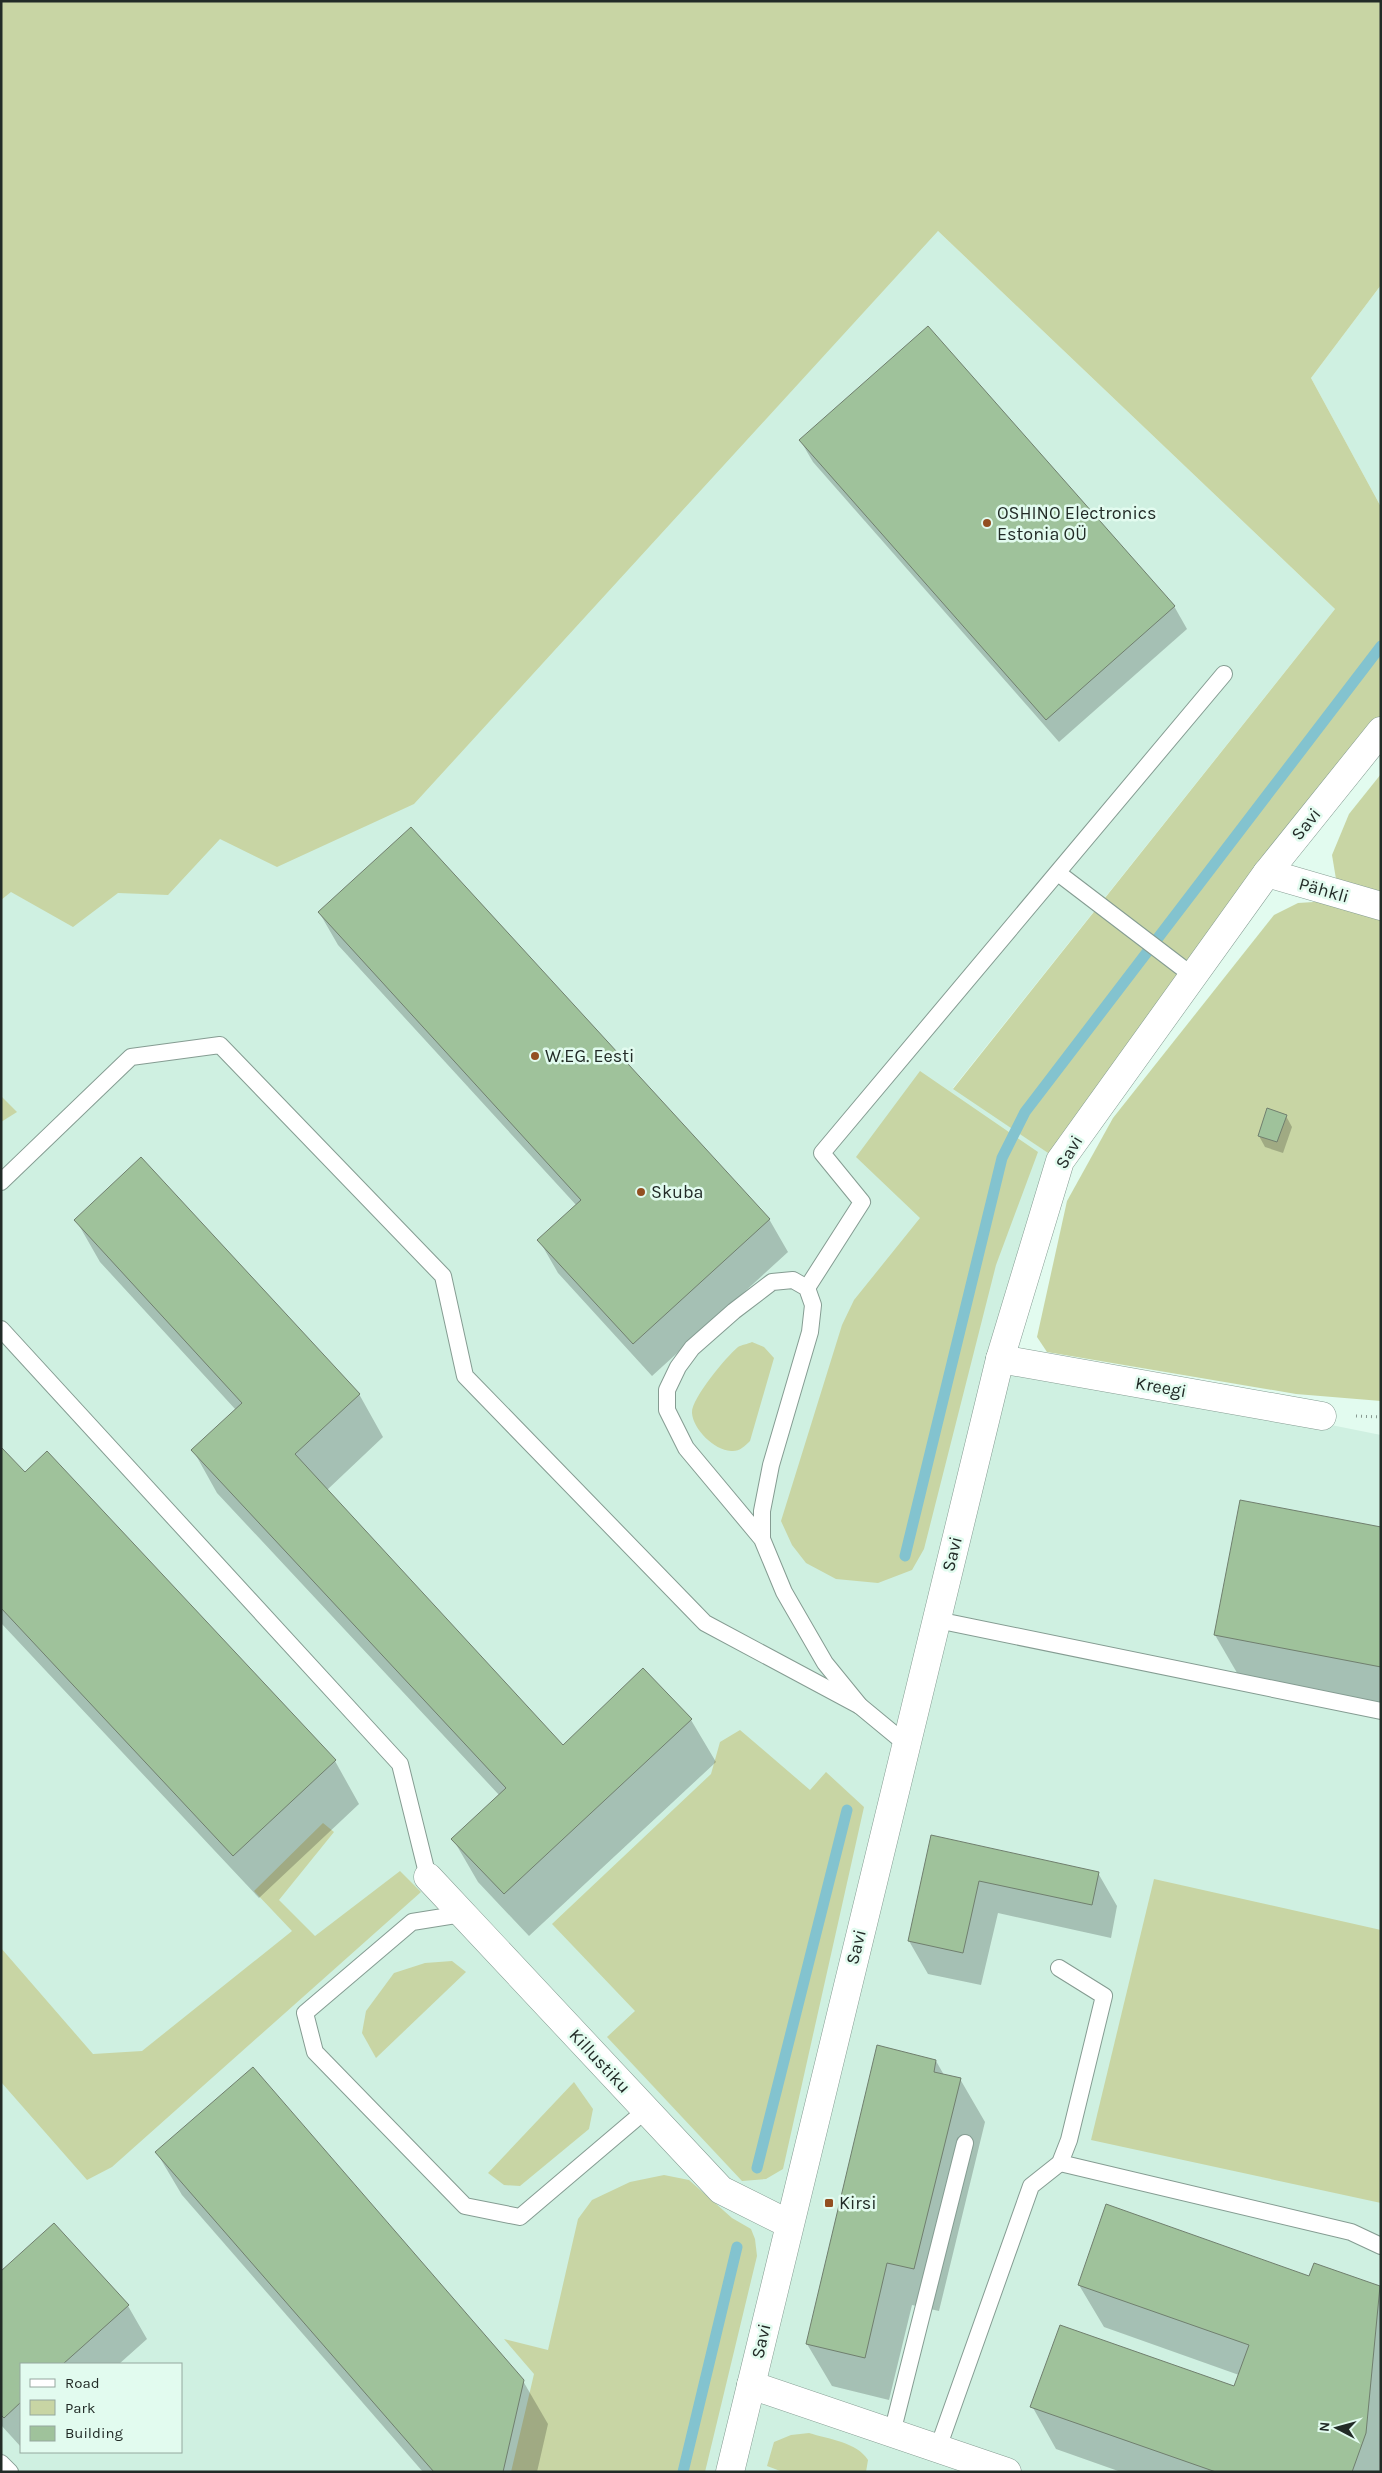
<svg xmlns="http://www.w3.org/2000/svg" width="1382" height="2473" viewBox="0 0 1382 2473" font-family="Karla,sans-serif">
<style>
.built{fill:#cff0e1;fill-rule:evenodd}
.green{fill:#c8d5a4}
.shadow{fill:#0003}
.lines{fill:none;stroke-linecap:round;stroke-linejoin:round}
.stream{stroke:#83c3cf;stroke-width:11}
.building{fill:#9fc29b;stroke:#707f6e}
.service-casing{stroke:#859c92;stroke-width:18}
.minor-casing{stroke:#859c92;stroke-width:29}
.tertiary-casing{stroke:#859c92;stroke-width:29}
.path{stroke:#879890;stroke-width:3;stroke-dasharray:1 4;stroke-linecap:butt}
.service{stroke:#fff;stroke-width:16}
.minor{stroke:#fff;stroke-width:28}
.tertiary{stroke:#fff;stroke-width:28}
.poi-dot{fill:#934f21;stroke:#e2fbef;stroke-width:2}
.labels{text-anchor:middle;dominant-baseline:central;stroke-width:5;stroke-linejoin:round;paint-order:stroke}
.poi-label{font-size:18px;fill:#222b27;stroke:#e2fbef;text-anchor:start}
.street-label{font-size:18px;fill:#222b27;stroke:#e2fbef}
</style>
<rect width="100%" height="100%" fill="#e2fbef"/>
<g class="built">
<path d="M 938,231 L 1335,609 L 953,1088 L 1060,1161 L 1013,1361 L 1381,1435 L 1381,2472 L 1,2472 L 1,795 ZM 21,2364 L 181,2364 L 181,2452 L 21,2452 Z"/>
<path d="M 1381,285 L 1381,507 L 1311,378 Z"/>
</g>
<g class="green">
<path d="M 1,1 L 1381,1 L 1381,285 L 1311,378 L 1381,507 L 1381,731 L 1060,1161 L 953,1089 L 1335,609 L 938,231 L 414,804 L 277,867 L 220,839 L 168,895 L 118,893 L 73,927 L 11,892 L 1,900 Z"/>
<path d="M 1381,774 L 1381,892 L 1336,879 L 1332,855 L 1349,814 Z"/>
<path d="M 1329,901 L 1381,918 L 1381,1401 L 1296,1394 L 1047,1352 L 1037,1337 L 1067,1201 L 1113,1118 L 1274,915 L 1298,903 Z"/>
<path d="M 920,1071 L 1038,1152 L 996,1265 L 924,1549 L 912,1570 L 878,1583 L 836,1579 L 806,1563 L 792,1545 L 781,1521 L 842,1325 L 854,1300 L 920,1218 L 856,1157 Z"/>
<path d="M 1,1096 L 17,1112 L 1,1122 Z"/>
<path d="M 752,1342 L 764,1347 L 774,1358 L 750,1441 C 745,1446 739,1452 731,1451 C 714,1450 693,1429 692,1413 C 691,1399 726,1357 738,1347 C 741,1345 748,1344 752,1342 Z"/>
<path d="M 740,1730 L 810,1790 L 826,1772 L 864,1807 L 783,2169 L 766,2179 L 742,2181 L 607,2037 L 635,2011 L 552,1924 L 711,1774 L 720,1742 Z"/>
<path d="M 323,1823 L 334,1832 L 279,1900 L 315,1936 L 400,1871 L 421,1892 L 112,2167 L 87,2180 L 1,2082 L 1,1948 L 93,2054 L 142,2051 L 292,1931 L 254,1891 Z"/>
<path d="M 1154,1879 L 1381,1930 L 1381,2203 L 1091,2140 Z"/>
<path d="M 452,1961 L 466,1972 L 376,2058 L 362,2033 L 366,2011 L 394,1973 L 425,1963 Z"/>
<path d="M 574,2082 L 593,2109 L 589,2129 L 520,2186 L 504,2185 L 488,2173 Z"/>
<path d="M 664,2175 L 689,2180 L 732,2218 L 751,2229 L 755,2239 L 757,2256 L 705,2472 L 511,2472 L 534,2374 L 504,2339 L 548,2350 L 578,2219 L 592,2200 L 630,2182 Z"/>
<path d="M 809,2433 C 828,2439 857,2442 868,2460 L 866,2472 L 783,2472 L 767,2466 L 774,2442 L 791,2435 Z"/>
</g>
<g class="shadow">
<path d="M 800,440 L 1174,606 L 1187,629 L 1059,742 L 813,462 Z"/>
<path d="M 319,912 L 769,1219 L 788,1252 L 652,1376 L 558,1273 L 539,1240 L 577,1206 L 338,945 Z"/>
<path d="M 1286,1116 L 1292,1127 L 1283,1153 L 1265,1147 L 1259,1136 Z"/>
<path d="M 76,1220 L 359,1394 L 383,1437 L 327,1490 L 563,1747 L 691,1720 L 716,1762 L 529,1936 L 478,1882 L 453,1839 L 500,1796 L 217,1493 L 193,1450 L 236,1410 L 100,1262 Z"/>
<path d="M 1,1449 L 25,1474 L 335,1761 L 359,1804 L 259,1898 L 1,1623 Z"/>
<path d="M 1381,1528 L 1381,1705 L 1240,1678 L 1215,1635 Z"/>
<path d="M 932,1837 L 1098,1873 L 1117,1906 L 1111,1938 L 998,1913 L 981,1985 L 928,1974 L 909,1941 Z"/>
<path d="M 936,2061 L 944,2075 L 960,2079 L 985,2122 L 939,2311 L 912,2305 L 889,2400 L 832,2386 L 807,2344 Z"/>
<path d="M 157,2153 L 523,2381 L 548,2424 L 537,2472 L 423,2472 L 182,2195 Z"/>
<path d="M 1,2273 L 128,2306 L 147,2339 L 119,2364 L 21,2364 L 21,2447 L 1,2425 Z"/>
<path d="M 1310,2278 L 1379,2287 L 1381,2290 L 1381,2472 L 1121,2472 L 1056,2449 L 1032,2406 L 1234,2388 L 1239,2375 L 1104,2327 L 1079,2285 Z"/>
</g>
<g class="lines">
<g class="stream">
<path d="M 905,1556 L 1002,1158 L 1025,1112 L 1381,646"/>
<path d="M 757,2168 L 847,1810"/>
<path d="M 683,2472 L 737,2247"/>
</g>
</g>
<g class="building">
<path d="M 928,326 L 1175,606 L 1046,720 L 799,440 Z"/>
<path d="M 411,827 L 770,1219 L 633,1344 L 537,1240 L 581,1200 L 318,912 Z"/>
<path d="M 1267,1108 L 1287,1115 L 1277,1142 L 1258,1136 Z"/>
<path d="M 141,1157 L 360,1394 L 295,1454 L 563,1745 L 643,1668 L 692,1719 L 504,1894 L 451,1839 L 506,1788 L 191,1450 L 242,1403 L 74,1220 Z"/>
<path d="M 1,1447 L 25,1472 L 47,1451 L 336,1760 L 233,1856 L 1,1608 Z"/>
<path d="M 1240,1500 L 1381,1527 L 1381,1667 L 1214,1635 Z"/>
<path d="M 931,1835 L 1099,1872 L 1092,1905 L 979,1881 L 963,1953 L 908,1941 Z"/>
<path d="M 877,2045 L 936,2060 L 934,2072 L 961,2078 L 914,2269 L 887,2263 L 865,2358 L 806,2344 Z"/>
<path d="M 253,2067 L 524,2380 L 503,2472 L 434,2472 L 155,2152 Z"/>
<path d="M 1106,2204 L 1309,2276 L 1314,2263 L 1380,2286 L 1366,2433 L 1352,2472 L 1216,2472 L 1030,2407 L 1060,2325 L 1234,2386 L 1249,2345 L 1078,2285 Z"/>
<path d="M 54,2223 L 129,2305 L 63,2364 L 21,2364 L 21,2402 L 4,2418 L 1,2415 L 1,2271 Z"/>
</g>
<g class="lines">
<defs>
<g id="service">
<path d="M 1058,873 L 1193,976"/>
<path d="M 1,1182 L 131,1057 L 220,1045 L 443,1276 L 465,1376 L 705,1623 L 860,1706"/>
<path d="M 807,1288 L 862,1202 L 822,1153 L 1224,674"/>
<path d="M 1,1329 L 400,1764 L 428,1877"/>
<path d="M 762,1539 L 686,1448 L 667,1410 L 667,1390 L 678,1367 L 692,1348 L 734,1311 L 772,1282 L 793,1280 L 807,1288 L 813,1305 L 810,1332 L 771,1465 L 762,1511 L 762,1539 L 784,1592 L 825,1663 L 860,1706 L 906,1744"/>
<path d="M 937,1620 L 1381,1711"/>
<path d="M 462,1914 L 412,1922 L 305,2013 L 315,2052 L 465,2206 L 520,2217 L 646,2110"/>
<path d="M 1060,2163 L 1351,2232 L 1381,2246"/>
<path d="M 892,2433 L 965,2143"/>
<path d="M 938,2448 L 1031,2186 L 1060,2163 L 1069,2140 L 1104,1996 L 1059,1968"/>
<path d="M 1,2463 L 10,2472"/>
</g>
<g id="minor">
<path d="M 1267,873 L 1381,906"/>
<path d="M 1000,1359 L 1322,1416"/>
<path d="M 428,1877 L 721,2190 L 789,2224"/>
<path d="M 751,2385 L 1007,2472"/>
</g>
<path id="tertiary" d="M 730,2472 L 1000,1359 L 1060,1161 L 1267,873 L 1381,731"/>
</defs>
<use href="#service" class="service-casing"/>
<use href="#minor" class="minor-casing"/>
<use href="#tertiary" class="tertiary-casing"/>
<path class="path" d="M 1356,1416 L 1381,1417"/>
<use href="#service" class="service"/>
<use href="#minor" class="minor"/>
<use href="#tertiary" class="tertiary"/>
</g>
<g class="poi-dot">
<circle cx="987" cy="523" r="5"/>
<circle cx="535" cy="1056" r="5"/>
<circle cx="641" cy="1192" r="5"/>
<rect x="824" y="2198" width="10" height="10" rx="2.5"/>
</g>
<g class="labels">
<g class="poi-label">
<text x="997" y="513">OSHINO Electronics<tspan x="997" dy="21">Estonia OÜ</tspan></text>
<text x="545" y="1056">W.EG. Eesti</text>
<text x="651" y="1192">Skuba</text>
<text x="839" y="2203">Kirsi</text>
</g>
<g class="street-label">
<text transform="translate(1306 824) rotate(-51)">Savi</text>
<text transform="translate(1324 890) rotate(16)">Pähkli</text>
<text transform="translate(1069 1152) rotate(-59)">Savi</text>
<text transform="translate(1161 1387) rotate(10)">Kreegi</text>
<text transform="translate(952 1554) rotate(-76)">Savi</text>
<text transform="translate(856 1947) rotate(-76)">Savi</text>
<text transform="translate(600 2061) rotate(47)">Killustiku</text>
<text transform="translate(761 2341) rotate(-77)">Savi</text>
</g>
</g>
<rect width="1382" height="2473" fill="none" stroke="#222b27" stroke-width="5"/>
<rect x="20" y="2363" width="162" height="90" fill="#e2fbef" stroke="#95a89f"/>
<rect x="30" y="2379" width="25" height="8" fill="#ffffff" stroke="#95a89f"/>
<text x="65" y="2388" font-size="15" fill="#222b27">Road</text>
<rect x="30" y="2400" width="25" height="15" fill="#c8d5a4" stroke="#95a89f"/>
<text x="65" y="2413" font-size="15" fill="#222b27">Park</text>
<rect x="30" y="2426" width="25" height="15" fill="#9fc29b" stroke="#95a89f"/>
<text x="65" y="2438" font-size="15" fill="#222b27">Building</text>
<g transform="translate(1337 2428) rotate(276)" stroke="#e2fbef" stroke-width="4" paint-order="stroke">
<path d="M0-4L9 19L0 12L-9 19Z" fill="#222b27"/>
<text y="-8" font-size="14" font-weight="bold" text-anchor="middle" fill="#222b27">N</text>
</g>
</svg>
